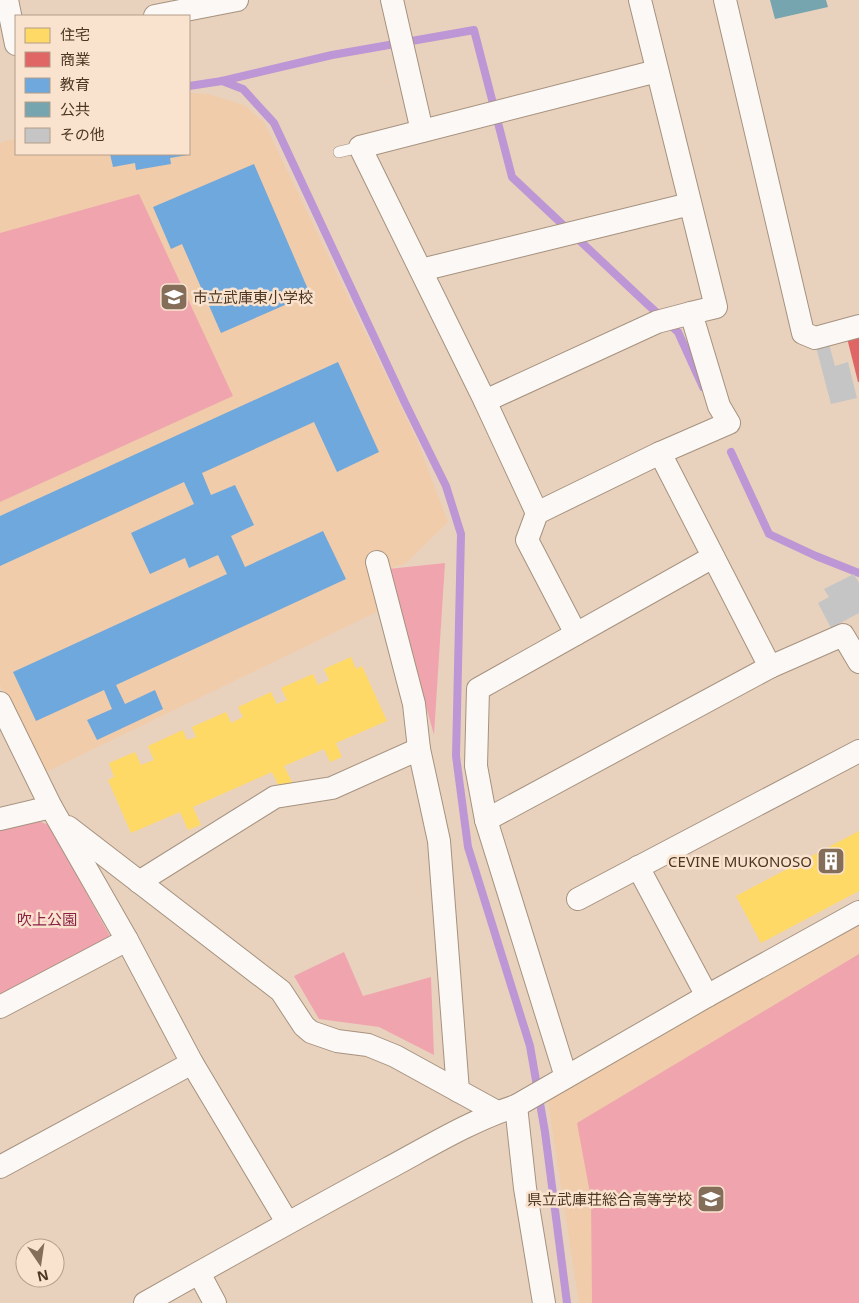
<svg xmlns="http://www.w3.org/2000/svg" width="859" height="1303" viewBox="0 0 859 1303" font-family="'Noto Sans','Noto Sans JP',sans-serif">
<style>
.built{fill:#f0ccab}
.green{fill:#f0a5ae}
.homes{fill:#ffd966}
.shops{fill:#e06666}
.schools{fill:#6fa8dc}
.public{fill:#76a5af}
.lines{fill:none;stroke-linecap:round;stroke-linejoin:round}
.stream{stroke:#bd96d5;stroke-width:8}
.building{fill:#c4c5c4}
.service-casing{stroke:#a5927f;stroke-width:12}
.minor-casing{stroke:#a5927f;stroke-width:24}
.service{stroke:#fcf8f5;stroke-width:11}
.minor{stroke:#fcf8f5;stroke-width:22}
.labels{text-anchor:middle;dominant-baseline:central;stroke-width:5;stroke-linejoin:round;paint-order:stroke}
.poi-label{font-size:15px;fill:#4d3723;stroke:#f9e3cf;text-anchor:end}
.park-label{font-size:15px;fill:#8a2046;stroke:#f9e3cf}
</style>
<rect width="100%" height="100%" fill="#e9d2bd"/>
<g class="built">
<path d="M 189,93 L 208,94 L 244,105 L 264,122 L 417,440 L 448,522 L 405,564 L 377,572 L 383,609 L 46,772 L 0,685 L 0,143 L 16,138 L 16,154 L 189,154 Z"/>
<path d="M 859,923 L 859,1303 L 579,1303 L 547,1096 Z"/>
</g>
<g class="green">
<path d="M 139,194 L 233,396 L 0,502 L 0,233 Z"/>
<path d="M 445,563 L 434,735 L 388,569 Z"/>
<path d="M 38,821 L 49,825 L 110,936 L 106,943 L 0,999 L 0,831 Z"/>
<path d="M 344,952 L 363,996 L 431,977 L 434,1055 L 379,1027 L 319,1019 L 294,976 Z"/>
<path d="M 859,954 L 859,1303 L 592,1303 L 591,1199 L 577,1123 Z"/>
</g>
<g class="homes">
<path d="M 351,657 L 356,669 L 362,666 L 387,721 L 336,743 L 342,757 L 330,762 L 324,749 L 284,766 L 293,784 L 280,789 L 272,772 L 193,807 L 201,825 L 188,830 L 180,812 L 131,833 L 108,780 L 114,777 L 109,763 L 135,752 L 141,765 L 154,760 L 148,746 L 183,730 L 187,740 L 196,737 L 192,727 L 226,712 L 231,723 L 243,717 L 238,707 L 271,692 L 277,704 L 287,700 L 281,688 L 313,674 L 318,685 L 329,680 L 324,669 Z"/>
<path d="M 859,831 L 859,891 L 761,943 L 736,896 Z"/>
</g>
<path class="shops" d="M 859,335 L 859,382 L 858,382 L 847,338 Z"/>
<g class="schools">
<path d="M 110,154 L 188,154 L 188,155 L 170,158 L 171,164 L 136,170 L 135,163 L 113,167 Z"/>
<path d="M 254,164 L 310,294 L 221,333 L 182,244 L 171,249 L 153,207 Z"/>
<path d="M 338,362 L 379,452 L 337,472 L 314,422 L 202,473 L 211,495 L 235,485 L 254,525 L 231,536 L 245,567 L 323,531 L 346,579 L 116,685 L 125,704 L 155,690 L 163,709 L 97,740 L 87,720 L 112,709 L 104,690 L 36,721 L 13,672 L 227,574 L 218,555 L 189,568 L 185,558 L 150,574 L 131,533 L 194,504 L 184,482 L 0,566 L 0,516 Z"/>
</g>
<path class="public" d="M 770,0 L 826,0 L 828,7 L 775,19 Z"/>
<g class="lines">
<g class="stream">
<path d="M 222,81 L 243,89 L 274,123 L 405,403 L 446,486 L 461,534 L 456,756 L 468,847 L 530,1046 L 545,1132 L 567,1303"/>
<path d="M 189,86 L 222,81 L 332,55 L 474,30 L 512,177 L 645,302 L 678,332 L 703,387"/>
<path d="M 731,452 L 769,534 L 816,556 L 859,573"/>
</g>
</g>
<g class="building">
<path d="M 829,344 L 835,366 L 848,362 L 857,398 L 831,404 L 816,347 Z"/>
<path d="M 854,574 L 859,583 L 859,613 L 831,628 L 818,603 L 829,597 L 824,589 Z"/>
</g>
<g class="lines">
<defs>
<path id="service" d="M 339,152 L 360,147"/>
<g id="minor">
<path d="M 7,0 L 16,44"/>
<path d="M 392,0 L 422,131"/>
<path d="M 725,0 L 803,333 L 815,338 L 859,326"/>
<path d="M 155,16 L 237,0"/>
<path d="M 421,270 L 690,204"/>
<path d="M 485,401 L 657,322 L 691,313"/>
<path d="M 660,453 L 770,667 L 843,635 L 859,662"/>
<path d="M 537,513 L 485,401 L 360,147 L 657,71"/>
<path d="M 377,562 L 414,704 L 419,749 L 439,841 L 458,1091"/>
<path d="M 576,634 L 527,540 L 537,513 L 660,453 L 729,423 L 719,406 L 691,313 L 716,307 L 640,0"/>
<path d="M 0,703 L 51,807 L 127,940 L 192,1063 L 287,1222"/>
<path d="M 0,819 L 51,807"/>
<path d="M 486,820 L 770,667"/>
<path d="M 68,827 L 281,991 L 304,1026 L 311,1032 L 337,1041 L 368,1045 L 395,1056 L 497,1112"/>
<path d="M 638,867 L 707,996"/>
<path d="M 139,882 L 275,797 L 332,788 L 419,749"/>
<path d="M 578,899 L 859,751"/>
<path d="M 0,1007 L 127,940"/>
<path d="M 566,1077 L 486,820 L 476,766 L 478,689 L 713,557"/>
<path d="M 516,1106 L 525,1188 L 544,1303"/>
<path d="M 0,1167 L 192,1063"/>
<path d="M 199,1273 L 215,1303"/>
<path d="M 145,1303 C 225,1258 305,1213 387,1169 C 428,1147 472,1120 516,1106 L 707,996 L 859,912"/>
</g>
</defs>
<use href="#service" class="service-casing"/>
<use href="#minor" class="minor-casing"/>
<use href="#service" class="service"/>
<use href="#minor" class="minor"/>
</g>
<defs>
<symbol id="school-square" viewBox="-11 -11 22 22"><rect x="-9" y="-9" width="18" height="18" rx="4" fill="#846d59" stroke="#f9e3cf"/><path d="M0-5L7-2L0 1L-7-2ZM-4 1L0 2.5L4 1V4Q0 6-4 4Z" fill="#fff"/></symbol>
<symbol id="building-square" viewBox="-11 -11 22 22"><rect x="-9" y="-9" width="18" height="18" rx="4" fill="#846d59" stroke="#f9e3cf"/><path d="M-4-6H4V6H1V3H-1V6H-4ZM-2.5-4.3h1.7v1.8h-1.7ZM.8-4.3h1.7v1.8H.8ZM-2.5-1h1.7V.8h-1.7ZM.8-1h1.7V.8H.8Z" fill="#fff"/></symbol>
</defs>
<g fill-rule="evenodd">
<use href="#school-square" x="158" y="281" width="32" height="32"/>
<use href="#building-square" x="815" y="845" width="32" height="32"/>
<use href="#school-square" x="695" y="1183" width="32" height="32"/>
</g>
<g class="labels">
<g class="poi-label">
<text x="193" y="297" text-anchor="start">市立武庫東小学校</text>
<text x="812" y="861">CEVINE MUKONOSO</text>
<text x="692" y="1199">県立武庫荘総合高等学校</text>
</g>
<g class="park-label">
<text x="47" y="919">吹上公園</text>
</g>
</g>
<rect x="15" y="15" width="175" height="140" fill="#f9e3cf" stroke="#b49e8a"/>
<rect x="25" y="28" width="25" height="15" fill="#ffd966" stroke="#b49e8a"/>
<text x="60" y="40" font-size="15" fill="#4d3723">住宅</text>
<rect x="25" y="52" width="25" height="15" fill="#e06666" stroke="#b49e8a"/>
<text x="60" y="65" font-size="15" fill="#4d3723">商業</text>
<rect x="25" y="78" width="25" height="15" fill="#6fa8dc" stroke="#b49e8a"/>
<text x="60" y="90" font-size="15" fill="#4d3723">教育</text>
<rect x="25" y="102" width="25" height="15" fill="#76a5af" stroke="#b49e8a"/>
<text x="60" y="115" font-size="15" fill="#4d3723">公共</text>
<rect x="25" y="128" width="25" height="15" fill="#c4c5c4" stroke="#b49e8a"/>
<text x="60" y="140" font-size="15" fill="#4d3723">その他</text>
<g transform="translate(40 1263) rotate(167)"><circle r="24" fill="#f9e3cf" stroke="#b49e8a"/>
<path d="M0-4L9 19L0 12L-9 19Z" fill="#846d59"/>
<text y="-8" font-size="14" font-weight="bold" text-anchor="middle" fill="#4d3723">N</text>
</g>
</svg>
